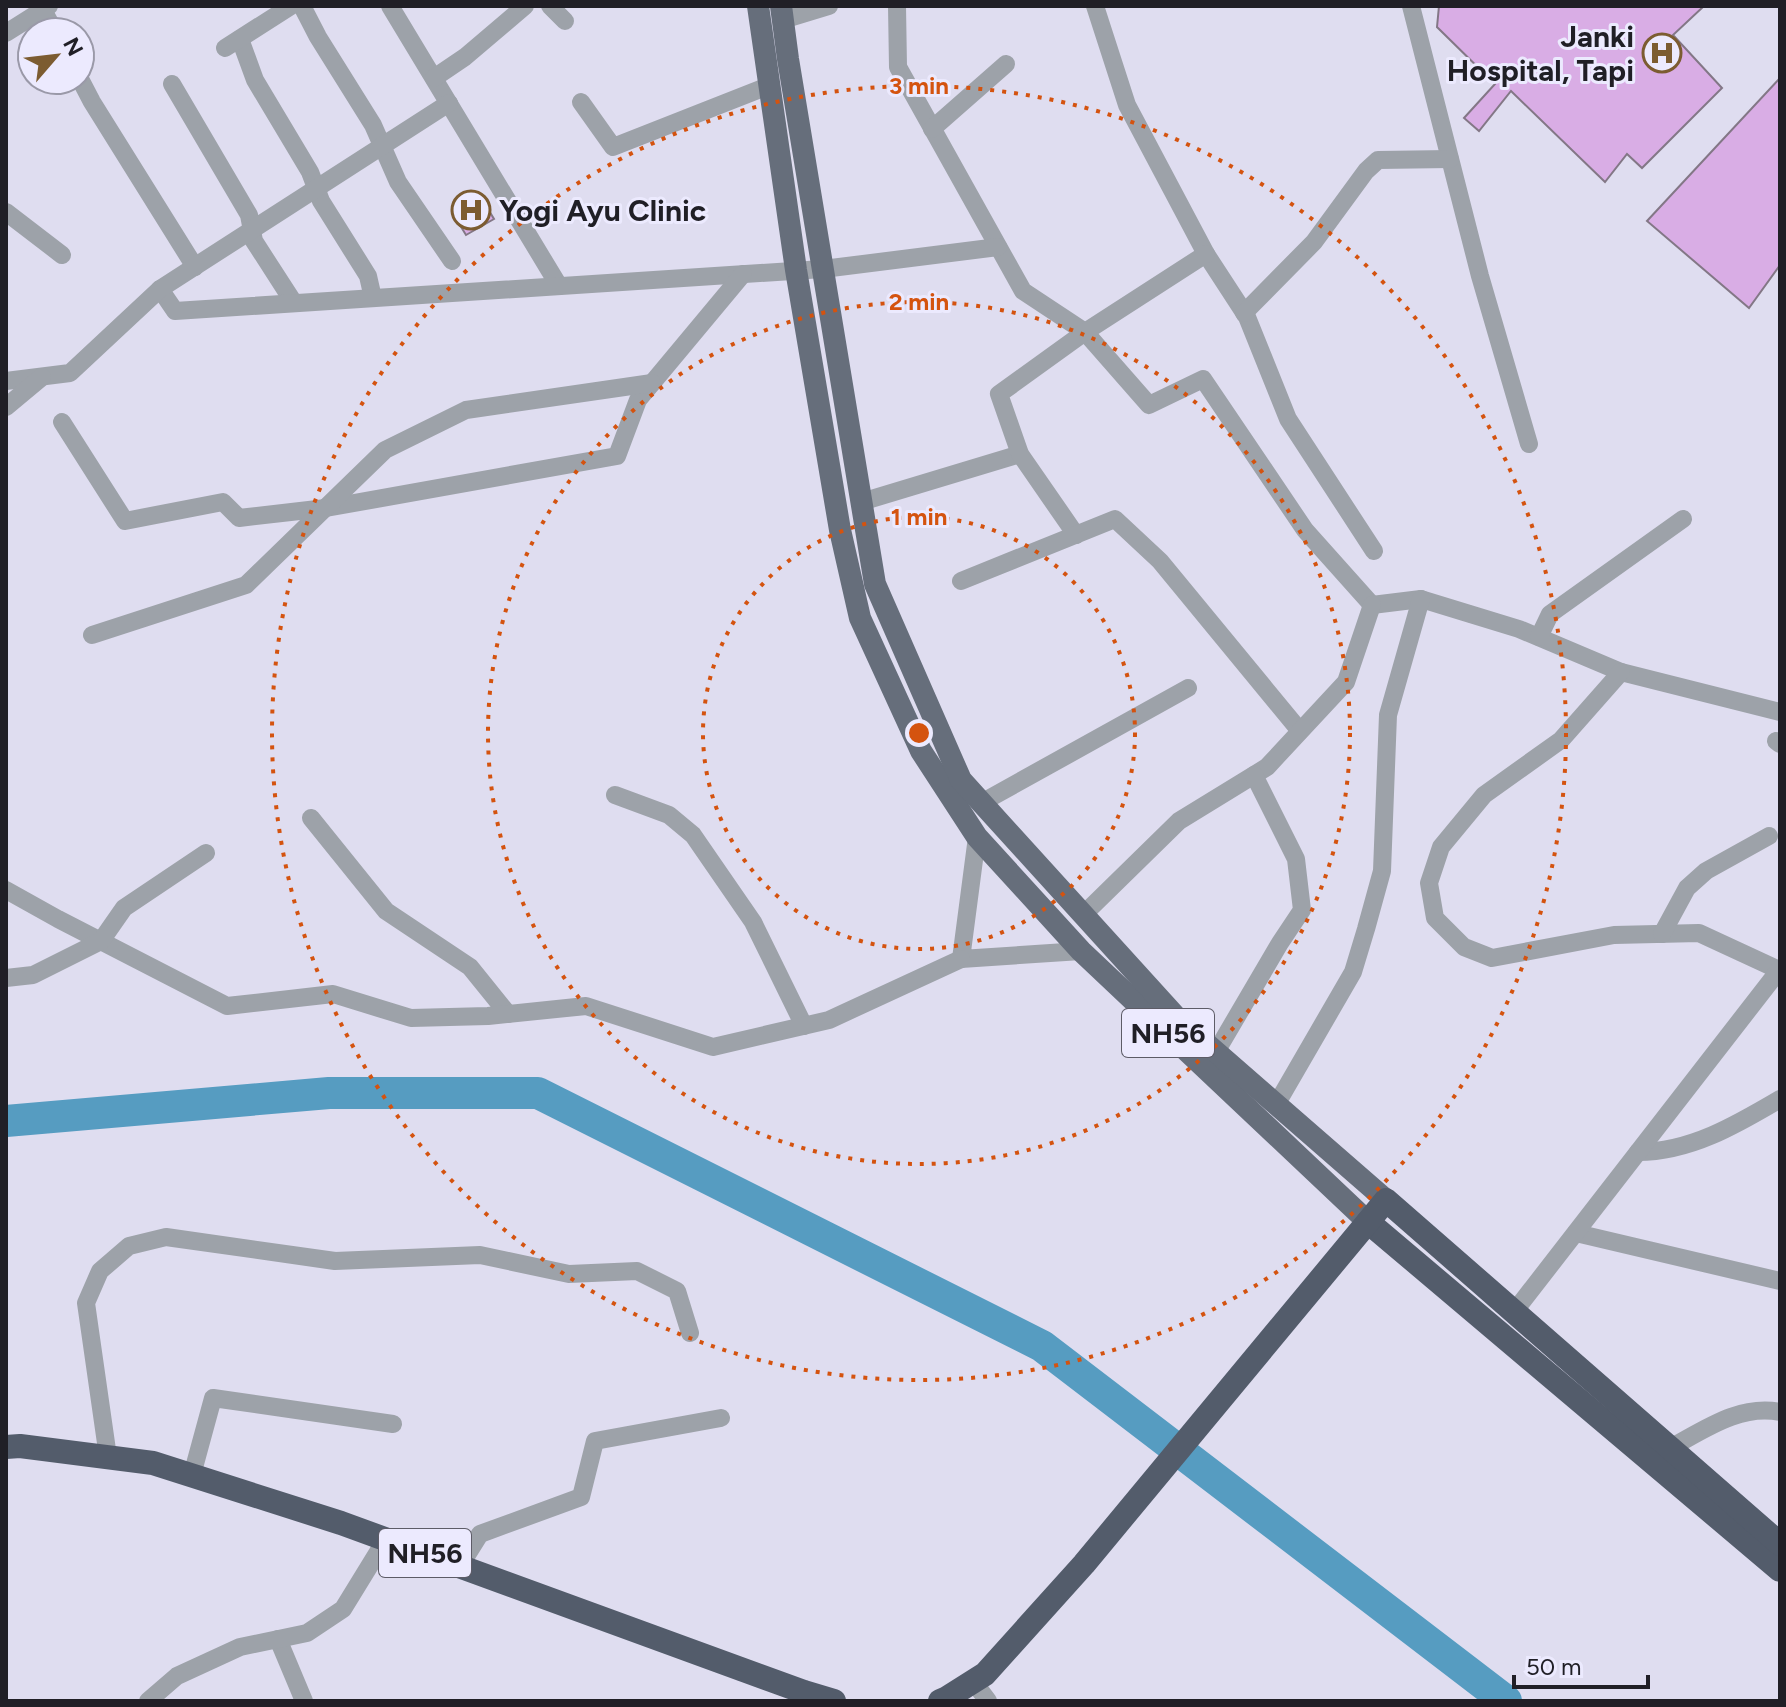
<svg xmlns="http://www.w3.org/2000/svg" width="1786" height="1707" viewBox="0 0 1786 1707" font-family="Figtree,sans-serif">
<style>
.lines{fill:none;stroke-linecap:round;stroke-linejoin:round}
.river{stroke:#569cc1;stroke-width:32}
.building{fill:#d9ade5;stroke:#837786;stroke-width:2}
.minor{stroke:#9da2a9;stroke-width:18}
.major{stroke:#666e7b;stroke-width:22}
.highway{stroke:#535c6b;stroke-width:24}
.ring{fill:none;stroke:#d4530f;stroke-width:4;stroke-dasharray:4 8}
.labels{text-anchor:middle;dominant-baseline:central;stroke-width:6;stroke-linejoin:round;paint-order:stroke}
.shield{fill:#eceafe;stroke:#5d5c67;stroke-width:2}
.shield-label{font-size:28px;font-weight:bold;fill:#201f26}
.poi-label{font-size:30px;font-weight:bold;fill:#201f26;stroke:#eceafe;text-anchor:end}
.centre{fill:#d4530f;stroke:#eceafe;stroke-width:4}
.ring-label{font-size:24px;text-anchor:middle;font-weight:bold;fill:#d4530f;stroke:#eceafe;stroke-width:6;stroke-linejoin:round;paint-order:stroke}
</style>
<rect width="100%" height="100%" fill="#dfddf0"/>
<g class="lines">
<path class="river" d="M 6,1121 L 329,1093 L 538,1093 L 1042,1346 L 1506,1701"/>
</g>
<g class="building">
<path d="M 1439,6 L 1704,6 L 1673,35 L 1722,88 L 1642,168 L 1627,154 L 1605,182 L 1511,91 L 1479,131 L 1464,118 L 1495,84 L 1437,27 Z"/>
<path d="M 1780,78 L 1780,265 L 1749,308 L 1647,221 Z"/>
<path d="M 480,196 L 494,219 L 466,235 L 452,212 Z"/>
</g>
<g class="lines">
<g class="minor">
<path d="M 302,6 L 318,37 L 373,125 L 398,182 L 452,261"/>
<path d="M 390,6 L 559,286"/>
<path d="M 550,6 L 565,21"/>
<path d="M 897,6 L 898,67 L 1023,291 L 1085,332 L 1149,405 L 1203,379 L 1305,530 L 1372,605"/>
<path d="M 1095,6 L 1127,105 L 1206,254 L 1247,317 L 1288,419 L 1374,551"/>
<path d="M 1411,6 L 1480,276 L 1529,444"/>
<path d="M 43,10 L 55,32"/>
<path d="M 783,20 L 829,6"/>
<path d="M 6,33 L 49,6"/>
<path d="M 240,39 L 255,80 L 310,172 L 321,201 L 368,276 L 373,298"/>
<path d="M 225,48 L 291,6"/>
<path d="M 434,78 L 465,57 L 525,6"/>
<path d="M 80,79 L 92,102 L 195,267"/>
<path d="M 172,84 L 249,215 L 254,241 L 294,303"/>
<path d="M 581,102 L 613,147 L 768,86"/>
<path d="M 932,129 L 1006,64"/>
<path d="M 6,212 L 62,255"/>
<path d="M 160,289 L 175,311 L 823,269 L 998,247"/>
<path d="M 1244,313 L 1314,242 L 1366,171 L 1378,160 L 1450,159"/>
<path d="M 6,381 L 70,373 L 160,289 L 449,103"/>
<path d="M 6,407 L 42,377"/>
<path d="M 62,422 L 125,521 L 223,502 L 239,518 L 326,508 L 617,456 L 638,400 L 743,274"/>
<path d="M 861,502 L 1020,454"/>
<path d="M 1076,535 L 1020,454 L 999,394 L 1085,332 L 1206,254"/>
<path d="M 961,581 L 1115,519 L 1160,561 L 1300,731"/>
<path d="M 1372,605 L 1421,599 L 1519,629 L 1621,672 L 1780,712"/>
<path d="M 92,635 L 246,585 L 385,450 L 466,410 L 652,383"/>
<path d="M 1539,637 L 1550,614 L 1683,519"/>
<path d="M 1621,672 L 1561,740 L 1484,795 L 1441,847 L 1429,883 L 1435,918 L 1464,947 L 1492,958 L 1614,935 L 1699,933 L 1779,970"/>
<path d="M 1776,741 L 1780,744"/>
<path d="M 615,795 L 669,815 L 693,835 L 753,922 L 804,1026"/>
<path d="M 981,803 L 1188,688"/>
<path d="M 311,818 L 386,911 L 470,967 L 508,1014"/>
<path d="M 977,837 L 961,959 L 1081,951"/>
<path d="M 6,890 L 58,919 L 227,1006 L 333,994 L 411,1018 L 488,1016 L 586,1006 L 713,1047 L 829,1020 L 961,959"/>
<path d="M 1083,915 L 1179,821 L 1267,767 L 1346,682 L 1372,605"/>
<path d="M 1662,934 L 1687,888 L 1706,871 L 1769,836"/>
<path d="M 6,978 L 33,975 L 101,941 L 124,908 L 206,853"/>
<path d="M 1216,1052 L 1280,943 L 1302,910 L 1296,859 L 1254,775"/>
<path d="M 1276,1105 L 1353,972 L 1366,929 L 1382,871 L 1388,715 L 1421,599"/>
<path d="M 1638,1152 C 1690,1152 1736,1125 1780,1099"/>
<path d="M 1576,1233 L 1780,1281"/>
<path d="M 1514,1312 L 1780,969"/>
<path d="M 1670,1448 C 1704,1430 1739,1404 1780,1412"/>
<path d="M 108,1457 L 86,1303 L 100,1271 L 129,1246 L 166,1237 L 335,1261 L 480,1255 L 569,1274 L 637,1271 L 677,1291 L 690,1333"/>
<path d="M 192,1475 L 213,1398 L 393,1424"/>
<path d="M 460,1566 L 480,1534 L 581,1497 L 595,1441 L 721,1418"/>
<path d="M 278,1639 L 304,1701"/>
<path d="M 973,1681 L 988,1701"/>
<path d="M 148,1701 L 177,1676 L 240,1647 L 307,1633 L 343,1609 L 386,1539"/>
</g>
<g class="major">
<path d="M 758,6 L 796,270 L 840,530 L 860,618 L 921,751 L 977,837 L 1081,951 L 1368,1222"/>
<path d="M 781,6 L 788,59 L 875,584 L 961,780 L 1177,1018 L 1386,1200"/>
</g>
<g class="highway">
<path d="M 1368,1222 L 1780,1570"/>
<path d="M 6,1447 L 20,1446 L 153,1463 L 341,1523 L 804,1692 L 834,1701"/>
<path d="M 940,1701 L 947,1698 L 985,1674 L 1084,1564 L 1386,1200 L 1780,1544"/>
</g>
</g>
<g class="ring">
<circle cx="919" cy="733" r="216"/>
<circle cx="919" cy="733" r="431"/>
<circle cx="919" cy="733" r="647"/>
</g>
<defs>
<symbol id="hospital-ring" viewBox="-11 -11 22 22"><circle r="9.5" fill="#eceafe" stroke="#7c5c31" stroke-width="1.5"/><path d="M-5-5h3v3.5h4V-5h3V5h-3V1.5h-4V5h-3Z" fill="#7c5c31"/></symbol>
</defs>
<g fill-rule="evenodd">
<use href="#hospital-ring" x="1640" y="31" width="44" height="44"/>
<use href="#hospital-ring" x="449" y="188" width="44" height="44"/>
</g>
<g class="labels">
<g class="shield">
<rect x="1122" y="1009" width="92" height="48" rx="6"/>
<rect x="379" y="1529" width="92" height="48" rx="6"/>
</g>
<g class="shield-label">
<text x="1168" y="1033">NH56</text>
<text x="425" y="1553">NH56</text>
</g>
<g class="poi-label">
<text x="1634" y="36">Janki<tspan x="1634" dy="34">Hospital, Tapi</tspan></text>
<text x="499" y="210" text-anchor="start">Yogi Ayu Clinic</text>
</g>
</g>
<circle cx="919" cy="733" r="12" class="centre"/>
<g class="ring-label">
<text x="919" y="94">3 min</text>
<text x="919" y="310">2 min</text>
<text x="919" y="525">1 min</text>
</g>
<rect width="1786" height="1707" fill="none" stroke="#201f26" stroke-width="16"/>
<g transform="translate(56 56) rotate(62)"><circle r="38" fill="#eceafe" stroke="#9a99a8" stroke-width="2"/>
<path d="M0-6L14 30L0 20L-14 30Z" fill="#7c5c31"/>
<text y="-12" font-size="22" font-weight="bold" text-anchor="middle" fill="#201f26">N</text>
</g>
<path d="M1514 1675v12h134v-12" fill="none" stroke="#201f26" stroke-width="4"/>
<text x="1526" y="1675" font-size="24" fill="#201f26" stroke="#eceafe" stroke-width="6" paint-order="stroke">50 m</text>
</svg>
